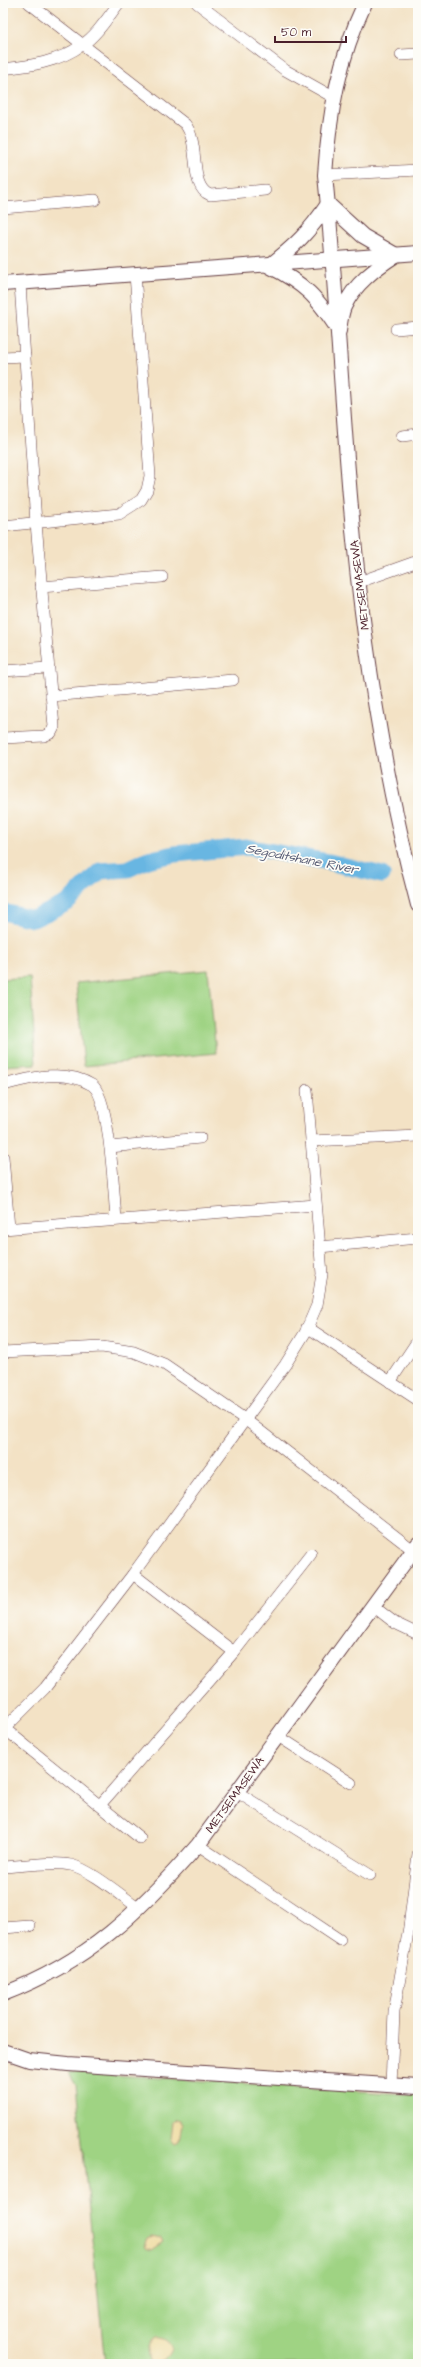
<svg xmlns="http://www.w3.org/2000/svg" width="421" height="2367" viewBox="0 0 421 2367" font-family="'Architects Daughter',sans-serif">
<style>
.green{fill:#9fd383;stroke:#747957}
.sand{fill:#eeda9e;stroke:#9c7c64}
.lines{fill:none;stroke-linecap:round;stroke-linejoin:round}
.river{stroke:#68b6e2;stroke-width:17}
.minor-casing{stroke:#633c42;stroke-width:12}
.tertiary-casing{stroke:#633c42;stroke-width:16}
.minor{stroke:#fff;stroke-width:11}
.tertiary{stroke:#fff;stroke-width:14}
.labels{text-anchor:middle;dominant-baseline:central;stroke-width:3.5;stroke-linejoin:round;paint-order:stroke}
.street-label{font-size:12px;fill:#4a1f2b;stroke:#fdfcf7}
.water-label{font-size:13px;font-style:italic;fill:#565b74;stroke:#fdfcf7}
</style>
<rect width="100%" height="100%" fill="#fdfcf7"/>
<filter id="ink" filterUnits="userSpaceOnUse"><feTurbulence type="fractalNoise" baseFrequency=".025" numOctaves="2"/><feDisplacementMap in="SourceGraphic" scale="8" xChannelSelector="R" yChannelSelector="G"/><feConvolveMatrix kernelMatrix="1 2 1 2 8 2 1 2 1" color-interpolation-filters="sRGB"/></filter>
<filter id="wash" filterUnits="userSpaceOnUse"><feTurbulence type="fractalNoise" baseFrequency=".012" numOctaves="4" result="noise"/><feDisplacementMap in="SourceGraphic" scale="16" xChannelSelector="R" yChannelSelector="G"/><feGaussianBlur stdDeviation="0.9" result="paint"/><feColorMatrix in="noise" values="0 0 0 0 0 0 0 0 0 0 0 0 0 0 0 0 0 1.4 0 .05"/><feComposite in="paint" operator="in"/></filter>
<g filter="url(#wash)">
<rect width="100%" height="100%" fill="#f3e2c5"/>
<g class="green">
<path d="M 208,970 L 216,1053 L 84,1066 L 76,983 Z"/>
<path d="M 30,977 L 36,1064 L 3,1066 L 3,979 Z"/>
<path d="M 68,2072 L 418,2095 L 418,2364 L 105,2364 L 76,2085 Z"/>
</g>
<g class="sand">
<path d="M 176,2119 L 180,2120 L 182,2124 L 179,2141 L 175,2143 L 171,2138 L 173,2122 Z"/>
<path d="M 152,2236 L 161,2238 L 163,2242 L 151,2250 L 146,2248 L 145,2243 L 147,2238 Z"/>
<path d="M 156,2338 C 163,2337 170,2342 172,2349 C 169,2358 160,2364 151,2364 C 145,2357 148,2342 156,2338 Z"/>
</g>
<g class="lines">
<path class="river" d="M 3,912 L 33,919 L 67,903 L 100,871 L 128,869 L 147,860 L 175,854 L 246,847 L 329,862 L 382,875"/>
</g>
</g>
<g filter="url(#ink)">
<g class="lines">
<defs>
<g id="minor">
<path d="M 29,3 L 185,124 C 201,144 188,186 210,195 L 265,190"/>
<path d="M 197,3 L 285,70 L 333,97"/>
<path d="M 401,55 L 418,54"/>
<path d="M 3,69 C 30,66 59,62 82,45 C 97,35 108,17 119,3"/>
<path d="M 325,175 L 418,170"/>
<path d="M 3,208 L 95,200"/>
<path d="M 396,329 L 418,327"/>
<path d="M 3,357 L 25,356"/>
<path d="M 402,436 L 418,434"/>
<path d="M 3,526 L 119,514 L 141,500 L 147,490 L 150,476 L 135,274"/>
<path d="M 359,582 L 418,561"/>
<path d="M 41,587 L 162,577"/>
<path d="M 3,671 L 48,668"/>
<path d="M 51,696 L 233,680"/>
<path d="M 3,738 L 44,736 L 51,733 L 54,727 L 36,523 L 20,284"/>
<path d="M 3,1085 C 31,1078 65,1068 92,1085 C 110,1096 114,1196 116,1220"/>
<path d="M 311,1141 L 418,1136"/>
<path d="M 110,1147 L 200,1138"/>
<path d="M 3,1157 L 9,1228"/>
<path d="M 3,1229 L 316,1205"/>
<path d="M 319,1247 L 418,1238"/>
<path d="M 307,1327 L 418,1400"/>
<path d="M 3,1352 L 102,1347 L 134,1352 L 164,1364 L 246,1420 L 413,1550"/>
<path d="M 390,1382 L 418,1340"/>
<path d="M 133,1574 L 234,1652"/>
<path d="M 373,1606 L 395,1623 L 418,1634"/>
<path d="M 5,1729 L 140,1838"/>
<path d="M 3,1730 L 45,1688 L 133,1574 L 285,1365 L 305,1333 L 317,1305 L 322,1274 L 307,1090"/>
<path d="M 278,1736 L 351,1783"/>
<path d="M 237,1792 L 370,1875"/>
<path d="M 100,1805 L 234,1652 L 311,1554"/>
<path d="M 198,1845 L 340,1940"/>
<path d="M 3,1867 C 23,1866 52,1861 71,1865 C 90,1869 123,1897 139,1908"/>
<path d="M 3,1928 L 30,1926"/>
<path d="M 391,2086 L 394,2012 L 409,1927 L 418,1854"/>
</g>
<g id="tertiary">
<path d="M 365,3 C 339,58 329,114 325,175 C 335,273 340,372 348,471 C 359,617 380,763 418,905"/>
<path d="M 328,204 L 363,236 L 396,255 C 376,268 354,284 344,307 C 341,314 340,324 339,331 C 317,297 305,284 269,266 C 296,245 309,232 328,204 Z"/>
<path d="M 3,284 L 418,253"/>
<path d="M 3,1994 C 88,1962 139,1912 198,1845 L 418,1544"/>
<path d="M 3,2051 L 29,2060 L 68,2064 L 418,2087"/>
</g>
</defs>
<use href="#minor" class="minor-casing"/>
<use href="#tertiary" class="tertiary-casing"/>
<use href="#minor" class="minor"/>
<use href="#tertiary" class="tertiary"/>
</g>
</g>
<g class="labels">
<g class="street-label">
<text transform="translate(360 585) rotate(-97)">METSEMASEWA</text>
<text transform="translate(235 1795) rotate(-54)">METSEMASEWA</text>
</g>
<g class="water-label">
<text transform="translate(302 859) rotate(11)">Segoditshane River</text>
</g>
</g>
<rect width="421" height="2367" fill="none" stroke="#fdfcf7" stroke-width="16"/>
<path d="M275 36v6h71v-6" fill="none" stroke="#4a1f2b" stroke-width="2"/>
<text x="281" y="36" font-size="12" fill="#4a1f2b" stroke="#fdfcf7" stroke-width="3" paint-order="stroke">50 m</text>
</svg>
